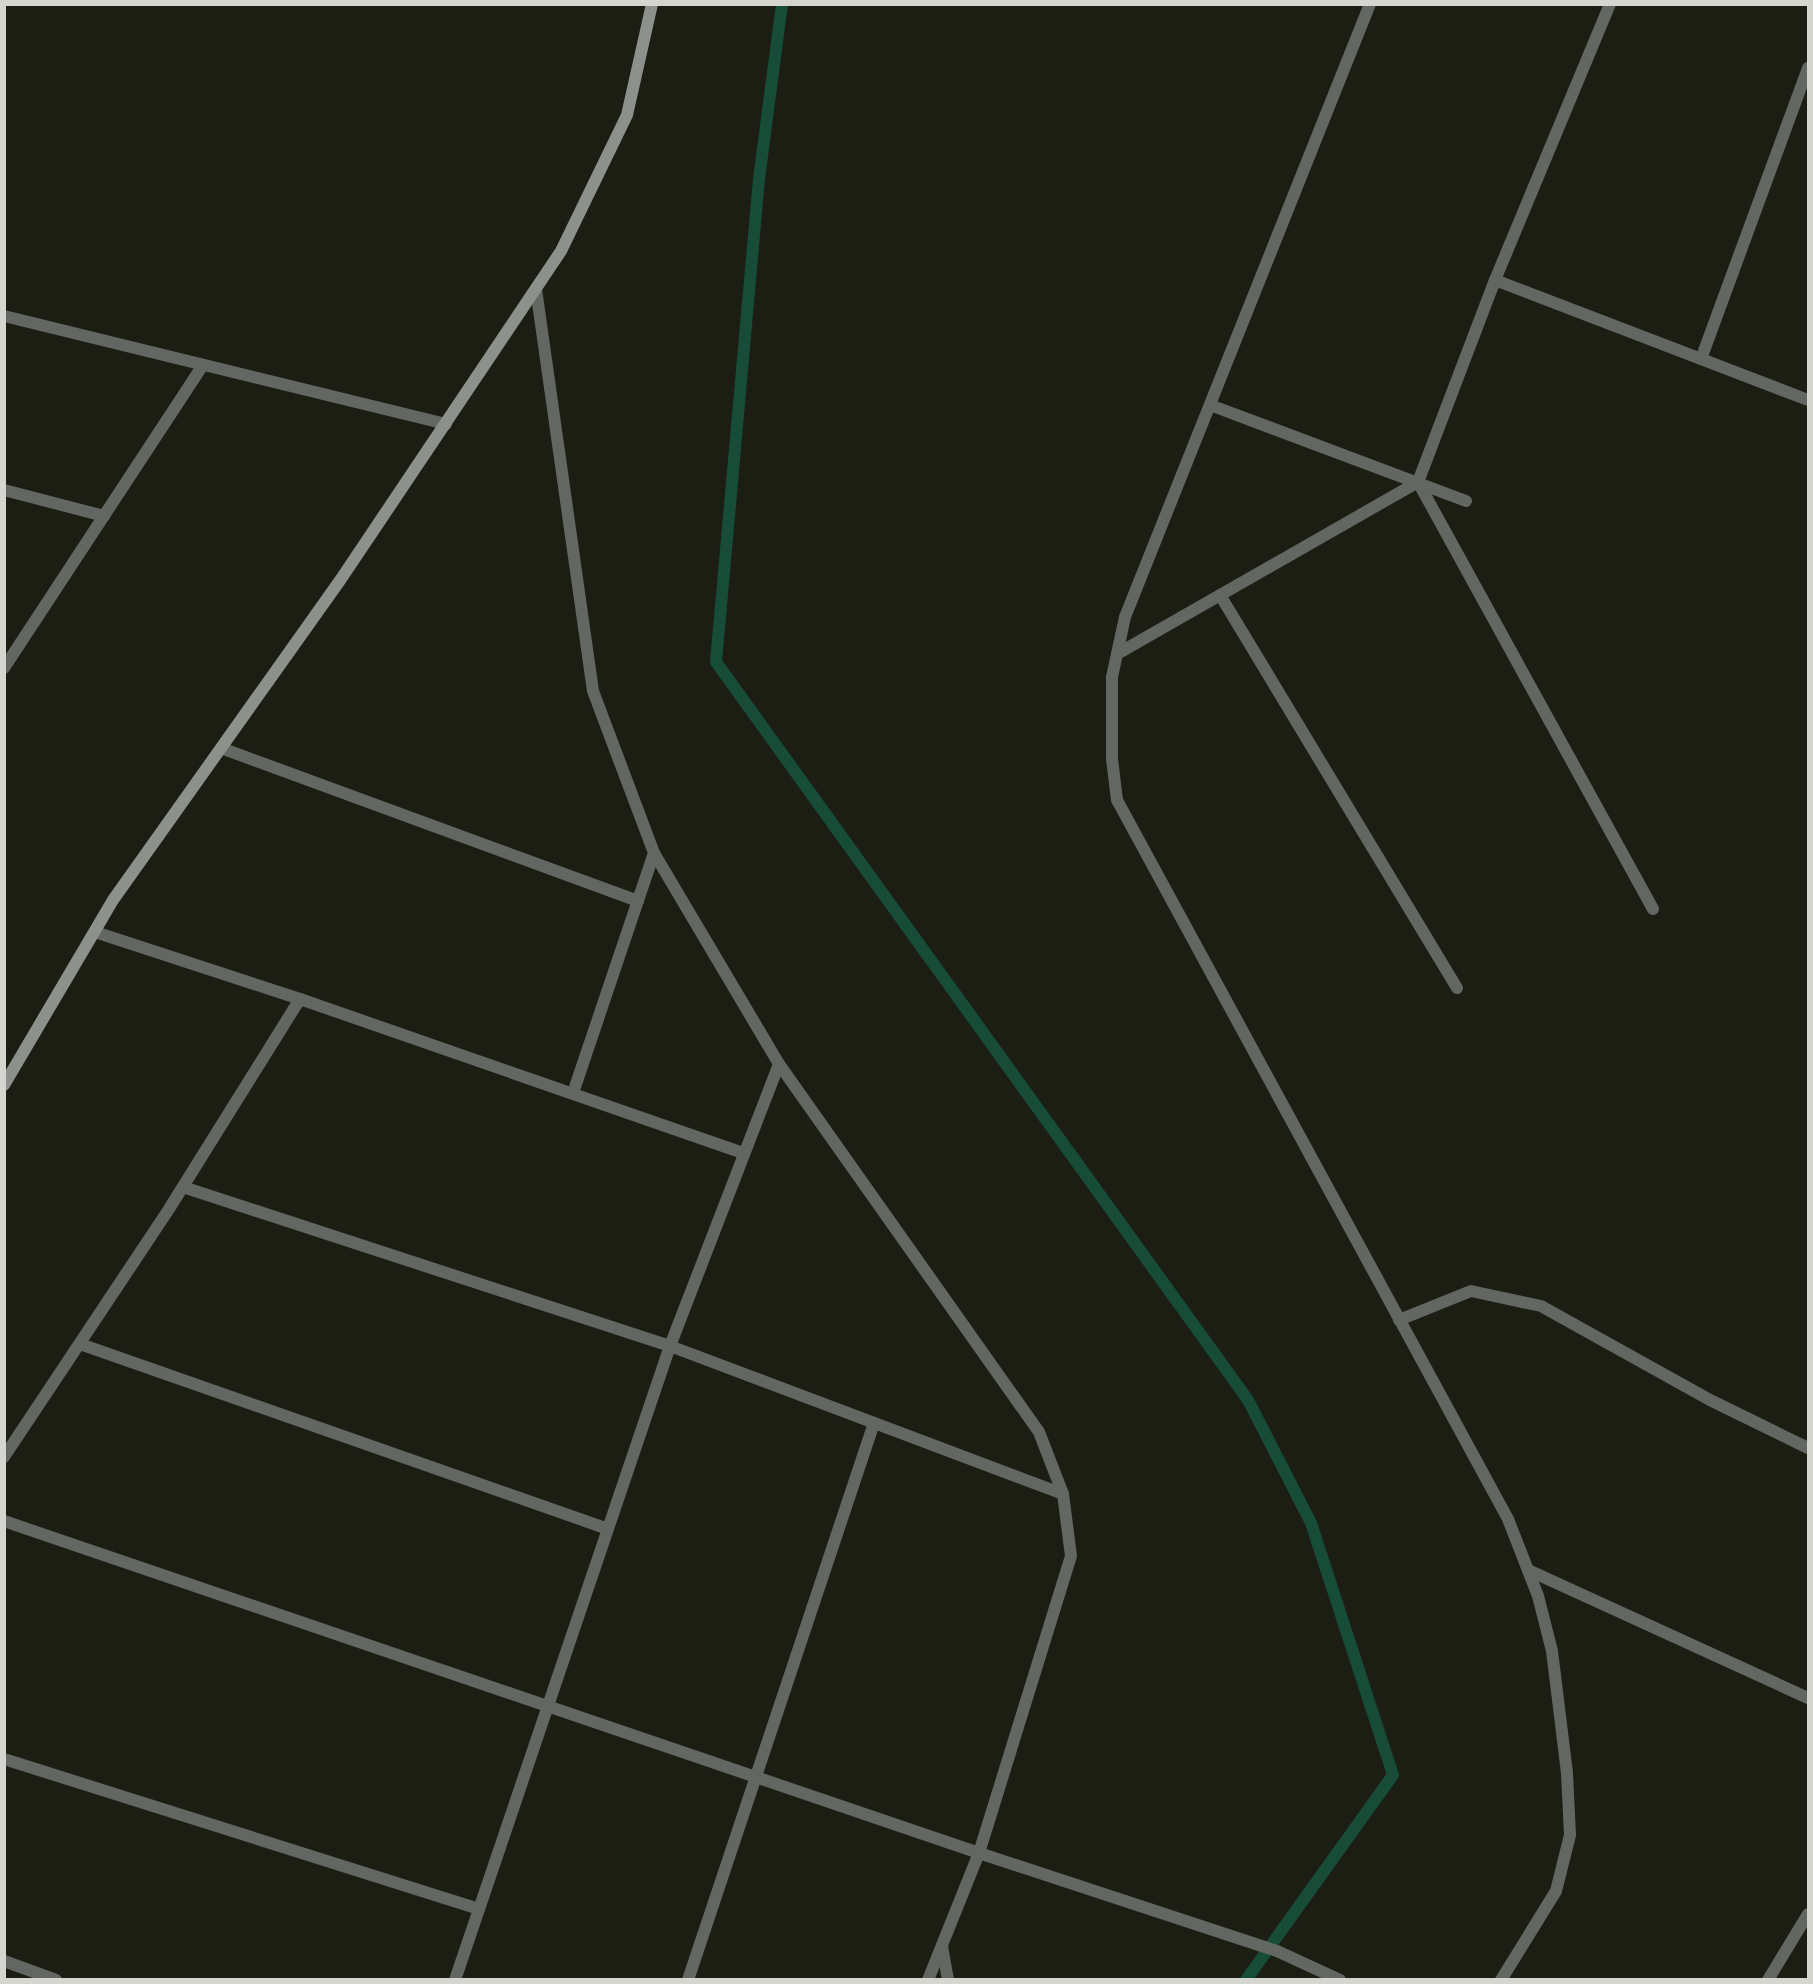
<svg xmlns="http://www.w3.org/2000/svg" width="1813" height="1984" viewBox="0 0 1813 1984" font-family="'PT Sans Narrow',sans-serif">
<style>
.lines{fill:none;stroke-linecap:round;stroke-linejoin:round}
.stream{stroke:#174c38;stroke-width:12}
.street{stroke:#636762;stroke-width:12}
.secondary{stroke:#8c928b;stroke-width:12}
</style>
<rect width="100%" height="100%" fill="#1c1d13"/>
<g class="lines">
<path class="stream" d="M 782,4 L 759,179 L 716,662 L 1248,1400 L 1311,1523 L 1393,1775 L 1246,1980"/>
<g class="street">
<path d="M 1370,4 L 1125,617 L 1112,677 L 1112,759 L 1117,800 L 1508,1519 L 1538,1596 L 1552,1651 L 1567,1773 L 1570,1835 L 1556,1891 L 1501,1980"/>
<path d="M 1495,280 L 1808,400"/>
<path d="M 536,289 L 593,691 L 654,853 L 573,1093"/>
<path d="M 4,316 L 446,424"/>
<path d="M 1701,359 L 1808,68"/>
<path d="M 1210,405 L 1466,501"/>
<path d="M 1418,482 L 1653,909"/>
<path d="M 4,490 L 104,516"/>
<path d="M 1220,595 L 1457,988"/>
<path d="M 1117,654 L 1418,482 L 1495,280 L 1610,4"/>
<path d="M 4,668 L 203,365"/>
<path d="M 221,748 L 638,901"/>
<path d="M 654,853 L 779,1064 L 1039,1432 L 1063,1494 L 1071,1556 L 979,1853 L 928,1980"/>
<path d="M 95,932 L 300,999"/>
<path d="M 183,1187 L 670,1346 L 1063,1494"/>
<path d="M 1399,1320 L 1471,1291 L 1541,1306 L 1710,1400 L 1808,1448"/>
<path d="M 80,1344 L 608,1529"/>
<path d="M 4,1457 L 169,1209 L 300,999 L 743,1153"/>
<path d="M 4,1521 L 979,1853 L 1277,1951 L 1340,1980"/>
<path d="M 1528,1570 L 1808,1698"/>
<path d="M 4,1759 L 479,1909"/>
<path d="M 942,1946 L 948,1980"/>
<path d="M 4,1961 L 56,1980"/>
<path d="M 455,1980 L 670,1346 L 779,1064"/>
<path d="M 688,1980 L 874,1423"/>
<path d="M 1768,1980 L 1808,1914"/>
</g>
<path class="secondary" d="M 4,1085 L 113,900 L 341,579 L 561,251 L 627,115 L 652,4"/>
</g>
<rect width="1813" height="1984" fill="none" stroke="#d5d6cf" stroke-width="12"/>
</svg>
